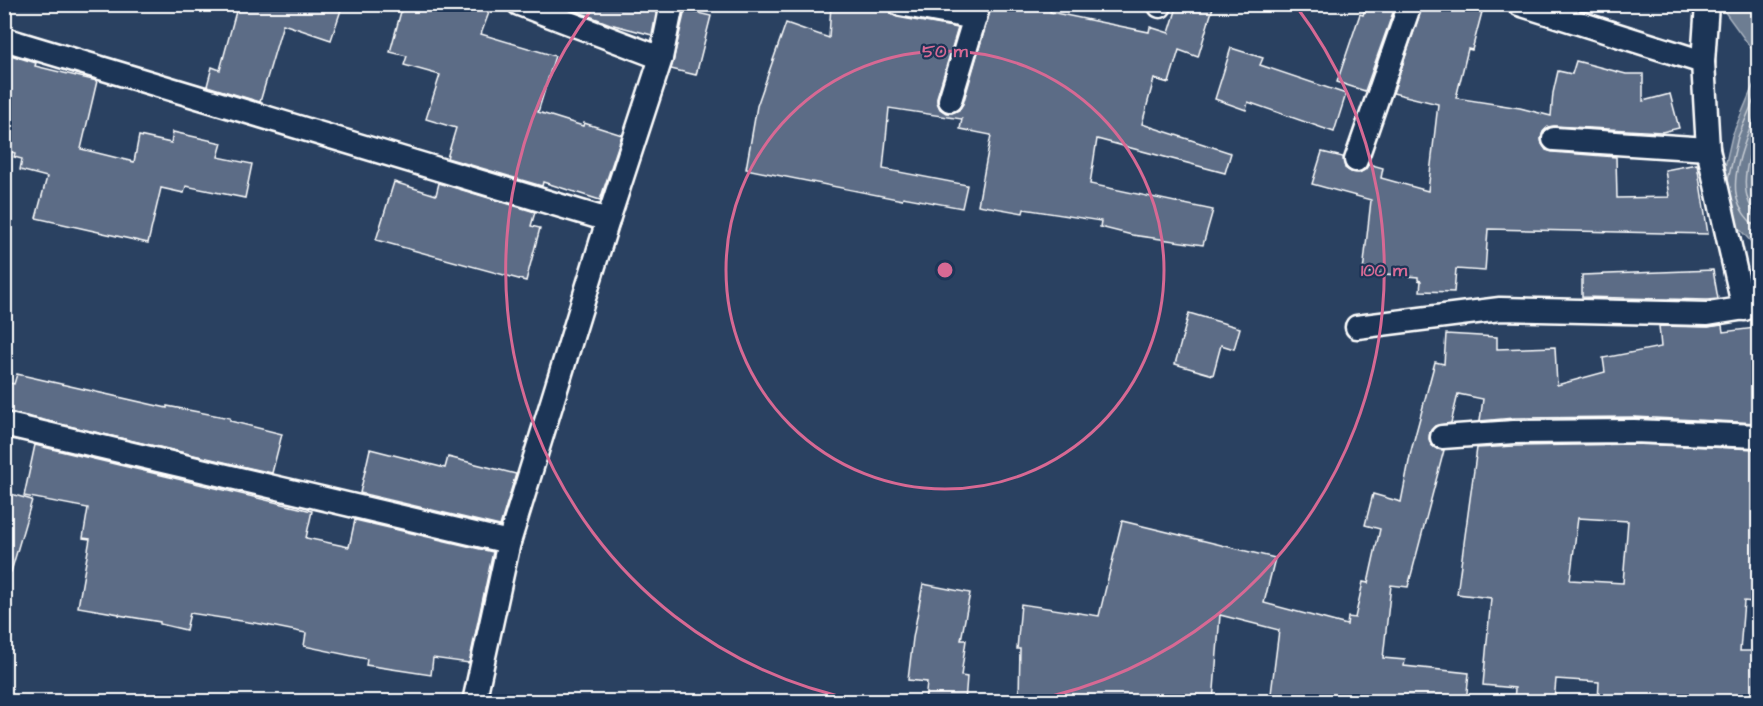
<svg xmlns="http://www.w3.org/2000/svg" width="1763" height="706" viewBox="0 0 1763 706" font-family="'Architects Daughter',sans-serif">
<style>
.water{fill:#6d7d92;stroke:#a7b1be;stroke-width:1.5}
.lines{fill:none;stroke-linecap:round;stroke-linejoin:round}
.shore{stroke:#c5cbd3;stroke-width:1.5}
.building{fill:#5b6c86;stroke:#fff;stroke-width:1.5;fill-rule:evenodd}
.street-casing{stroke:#fff;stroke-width:27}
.street{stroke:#1d3557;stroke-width:22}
.ring{fill:none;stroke:#d76994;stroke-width:3}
.centre{fill:#d76994;stroke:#1d3557;stroke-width:3}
.ring-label{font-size:18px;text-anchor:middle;font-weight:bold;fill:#d76994;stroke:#1d3557;stroke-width:4.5;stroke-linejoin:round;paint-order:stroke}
</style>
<rect width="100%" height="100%" fill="#2a4161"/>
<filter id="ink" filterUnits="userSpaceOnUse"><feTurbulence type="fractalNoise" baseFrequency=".0167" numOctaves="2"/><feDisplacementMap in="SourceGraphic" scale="12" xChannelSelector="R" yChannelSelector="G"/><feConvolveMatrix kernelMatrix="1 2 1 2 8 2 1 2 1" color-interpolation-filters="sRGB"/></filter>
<g filter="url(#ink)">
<g class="water">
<path d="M 1722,5 L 1758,5 L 1758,73 L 1754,52 L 1722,8 Z"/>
<path d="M 1758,74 L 1758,247 L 1755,246 L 1733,222 L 1722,180 L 1732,136 Z"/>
</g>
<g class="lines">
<g class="shore">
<path d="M 1758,109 C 1748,133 1730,173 1737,199 C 1740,212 1750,221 1758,230"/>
<path d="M 1758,132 C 1747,159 1736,193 1758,217"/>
<path d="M 1728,180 L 1738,137 L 1758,90"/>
</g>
</g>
<g class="building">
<path d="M 238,4 L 343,4 L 331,40 L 283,24 L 260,102 L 207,86 L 212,67 L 220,70 Z"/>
<path d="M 403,4 L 475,4 L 490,10 L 481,34 L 555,56 L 538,112 L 583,126 L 584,123 L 622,135 L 600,200 L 543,182 L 542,186 L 447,158 L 456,128 L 426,119 L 440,75 L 404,65 L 407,56 L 390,52 Z"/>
<path d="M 566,4 L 658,4 L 652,35 L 610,24 L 566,7 Z"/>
<path d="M 831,4 L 887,4 L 891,14 L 897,17 L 958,28 L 937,97 L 937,102 L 940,109 L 946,113 L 952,113 L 959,110 L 963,104 L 992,4 L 1052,4 L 1050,12 L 1149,32 L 1150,27 L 1169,33 L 1178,4 L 1214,4 L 1198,57 L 1179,50 L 1169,83 L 1154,79 L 1142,124 L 1231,153 L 1225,173 L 1097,139 L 1090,184 L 1213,210 L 1203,245 L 1132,235 L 1100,227 L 1101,221 L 1024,209 L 1023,213 L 978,205 L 991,135 L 960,129 L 962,119 L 889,108 L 883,169 L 967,185 L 962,208 L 903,197 L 902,200 L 746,169 L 757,106 L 786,23 L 829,38 Z"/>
<path d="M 1367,4 L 1396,4 L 1365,91 L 1337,82 L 1360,14 L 1363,15 Z"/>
<path d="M 1423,4 L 1451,4 L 1482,12 L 1472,50 L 1468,49 L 1456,98 L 1520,108 L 1551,116 L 1553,93 L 1558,71 L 1572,74 L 1576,61 L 1626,74 L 1643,74 L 1643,101 L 1670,94 L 1679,128 L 1662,132 L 1554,126 L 1548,127 L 1543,132 L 1541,139 L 1542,144 L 1546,150 L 1553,152 L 1616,157 L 1617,198 L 1669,197 L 1665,170 L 1697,164 L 1708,234 L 1488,229 L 1485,271 L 1456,269 L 1454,292 L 1420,291 L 1421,281 L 1418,280 L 1418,277 L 1363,272 L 1371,200 L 1312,184 L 1322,152 L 1343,157 L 1345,168 L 1351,172 L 1359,173 L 1365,170 L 1369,164 L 1383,168 L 1381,178 L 1428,191 L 1438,104 L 1393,93 Z"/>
<path d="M 685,10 L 711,16 L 696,75 L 671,69 Z"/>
<path d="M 1231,48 L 1263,58 L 1260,65 L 1346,94 L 1334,132 L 1248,102 L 1246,110 L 1215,99 Z"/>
<path d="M 4,53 L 36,63 L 35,66 L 97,81 L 81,149 L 134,162 L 139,136 L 171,143 L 173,132 L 222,143 L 218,157 L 252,164 L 245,198 L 186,186 L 184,193 L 161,188 L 148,243 L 36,218 L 47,177 L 20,170 L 22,159 L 14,157 L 15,153 L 4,150 Z"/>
<path d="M 394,182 L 436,195 L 439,183 L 535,212 L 531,226 L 540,228 L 526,281 L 376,240 Z"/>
<path d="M 1713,270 L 1718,299 L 1707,300 L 1582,297 L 1582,275 Z"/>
<path d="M 1189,313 L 1240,328 L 1234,349 L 1221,345 L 1213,375 L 1175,364 Z"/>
<path d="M 1722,325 L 1723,332 L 1755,328 L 1758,359 L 1758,423 L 1634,417 L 1514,418 L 1480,421 L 1483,399 L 1458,394 L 1451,423 L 1435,426 L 1430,431 L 1429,439 L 1431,445 L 1437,449 L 1444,450 L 1408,587 L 1391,585 L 1383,658 L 1405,660 L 1404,666 L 1469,673 L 1466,702 L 1270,702 L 1279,630 L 1220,615 L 1213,702 L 1060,702 L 1060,698 L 1019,697 L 1020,649 L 1017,649 L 1021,604 L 1099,616 L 1122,521 L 1275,558 L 1264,603 L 1347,625 L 1348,617 L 1355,618 L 1363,582 L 1368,583 L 1380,529 L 1365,525 L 1373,494 L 1401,502 L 1411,451 L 1435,362 L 1444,364 L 1446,334 L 1497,337 L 1497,349 L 1555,347 L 1557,385 L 1605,372 L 1603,358 L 1661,347 L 1659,326 L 1708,327 Z"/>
<path d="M 17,374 L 167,408 L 167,406 L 230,418 L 230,421 L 282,434 L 272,473 L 4,411 L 4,382 L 14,384 Z"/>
<path d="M 1634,444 L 1758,449 L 1758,493 L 1753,602 L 1744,601 L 1740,651 L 1758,651 L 1758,702 L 1598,702 L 1599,682 L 1556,679 L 1554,702 L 1514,702 L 1515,688 L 1483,685 L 1491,598 L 1457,594 L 1477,448 L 1515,446 ZM 1578,518 L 1628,521 L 1623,583 L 1570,580 Z"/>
<path d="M 35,445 L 312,511 L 306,538 L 349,547 L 355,520 L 493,552 L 469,663 L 433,658 L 431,675 L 366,665 L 367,659 L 304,646 L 306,633 L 261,624 L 190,613 L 186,630 L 160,624 L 160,622 L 119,615 L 119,614 L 78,607 L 90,539 L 83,538 L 88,508 L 24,496 Z"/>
<path d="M 370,449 L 445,468 L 448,457 L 516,474 L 500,526 L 360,493 Z"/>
<path d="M 4,492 L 32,500 L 11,572 L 4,571 Z"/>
<path d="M 923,584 L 970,593 L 961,640 L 966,640 L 961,676 L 967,677 L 965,702 L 925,702 L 927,682 L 908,680 L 913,638 Z"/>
</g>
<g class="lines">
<defs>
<g id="street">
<path d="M 519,4 L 661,58"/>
<path d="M 900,4 L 975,18"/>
<path d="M 1519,4 L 1703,62"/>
<path d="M 1707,4 L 1703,62 L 1708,149 L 1744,309"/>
<path d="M 1160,6 L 1161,4"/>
<path d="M 4,39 L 608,220"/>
<path d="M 950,100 L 979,4"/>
<path d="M 1554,139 L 1708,149"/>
<path d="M 1356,160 L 1410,4"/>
<path d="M 1357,327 L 1500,309 L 1708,314 L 1758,306"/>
<path d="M 4,424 L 509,542"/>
<path d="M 1442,437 L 1514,432 L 1634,431 L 1758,436"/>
<path d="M 474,702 L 509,542 L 608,220 L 661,58 L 672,4"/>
</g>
</defs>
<use href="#street" class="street-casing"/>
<use href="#street" class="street"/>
</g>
</g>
<g class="ring">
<circle cx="945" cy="270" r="219"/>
<path d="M861 701A439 439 0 0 1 594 6M1296 6A439 439 0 0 1 1029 701"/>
</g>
<circle cx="945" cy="270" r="9" class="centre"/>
<g class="ring-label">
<text x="945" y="57">50 m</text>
<text x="1384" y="276">100 m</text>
</g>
<rect width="1763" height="706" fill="none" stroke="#1d3557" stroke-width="24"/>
<rect x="12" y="12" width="1739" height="682" fill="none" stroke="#fff" stroke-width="2" filter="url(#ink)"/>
</svg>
